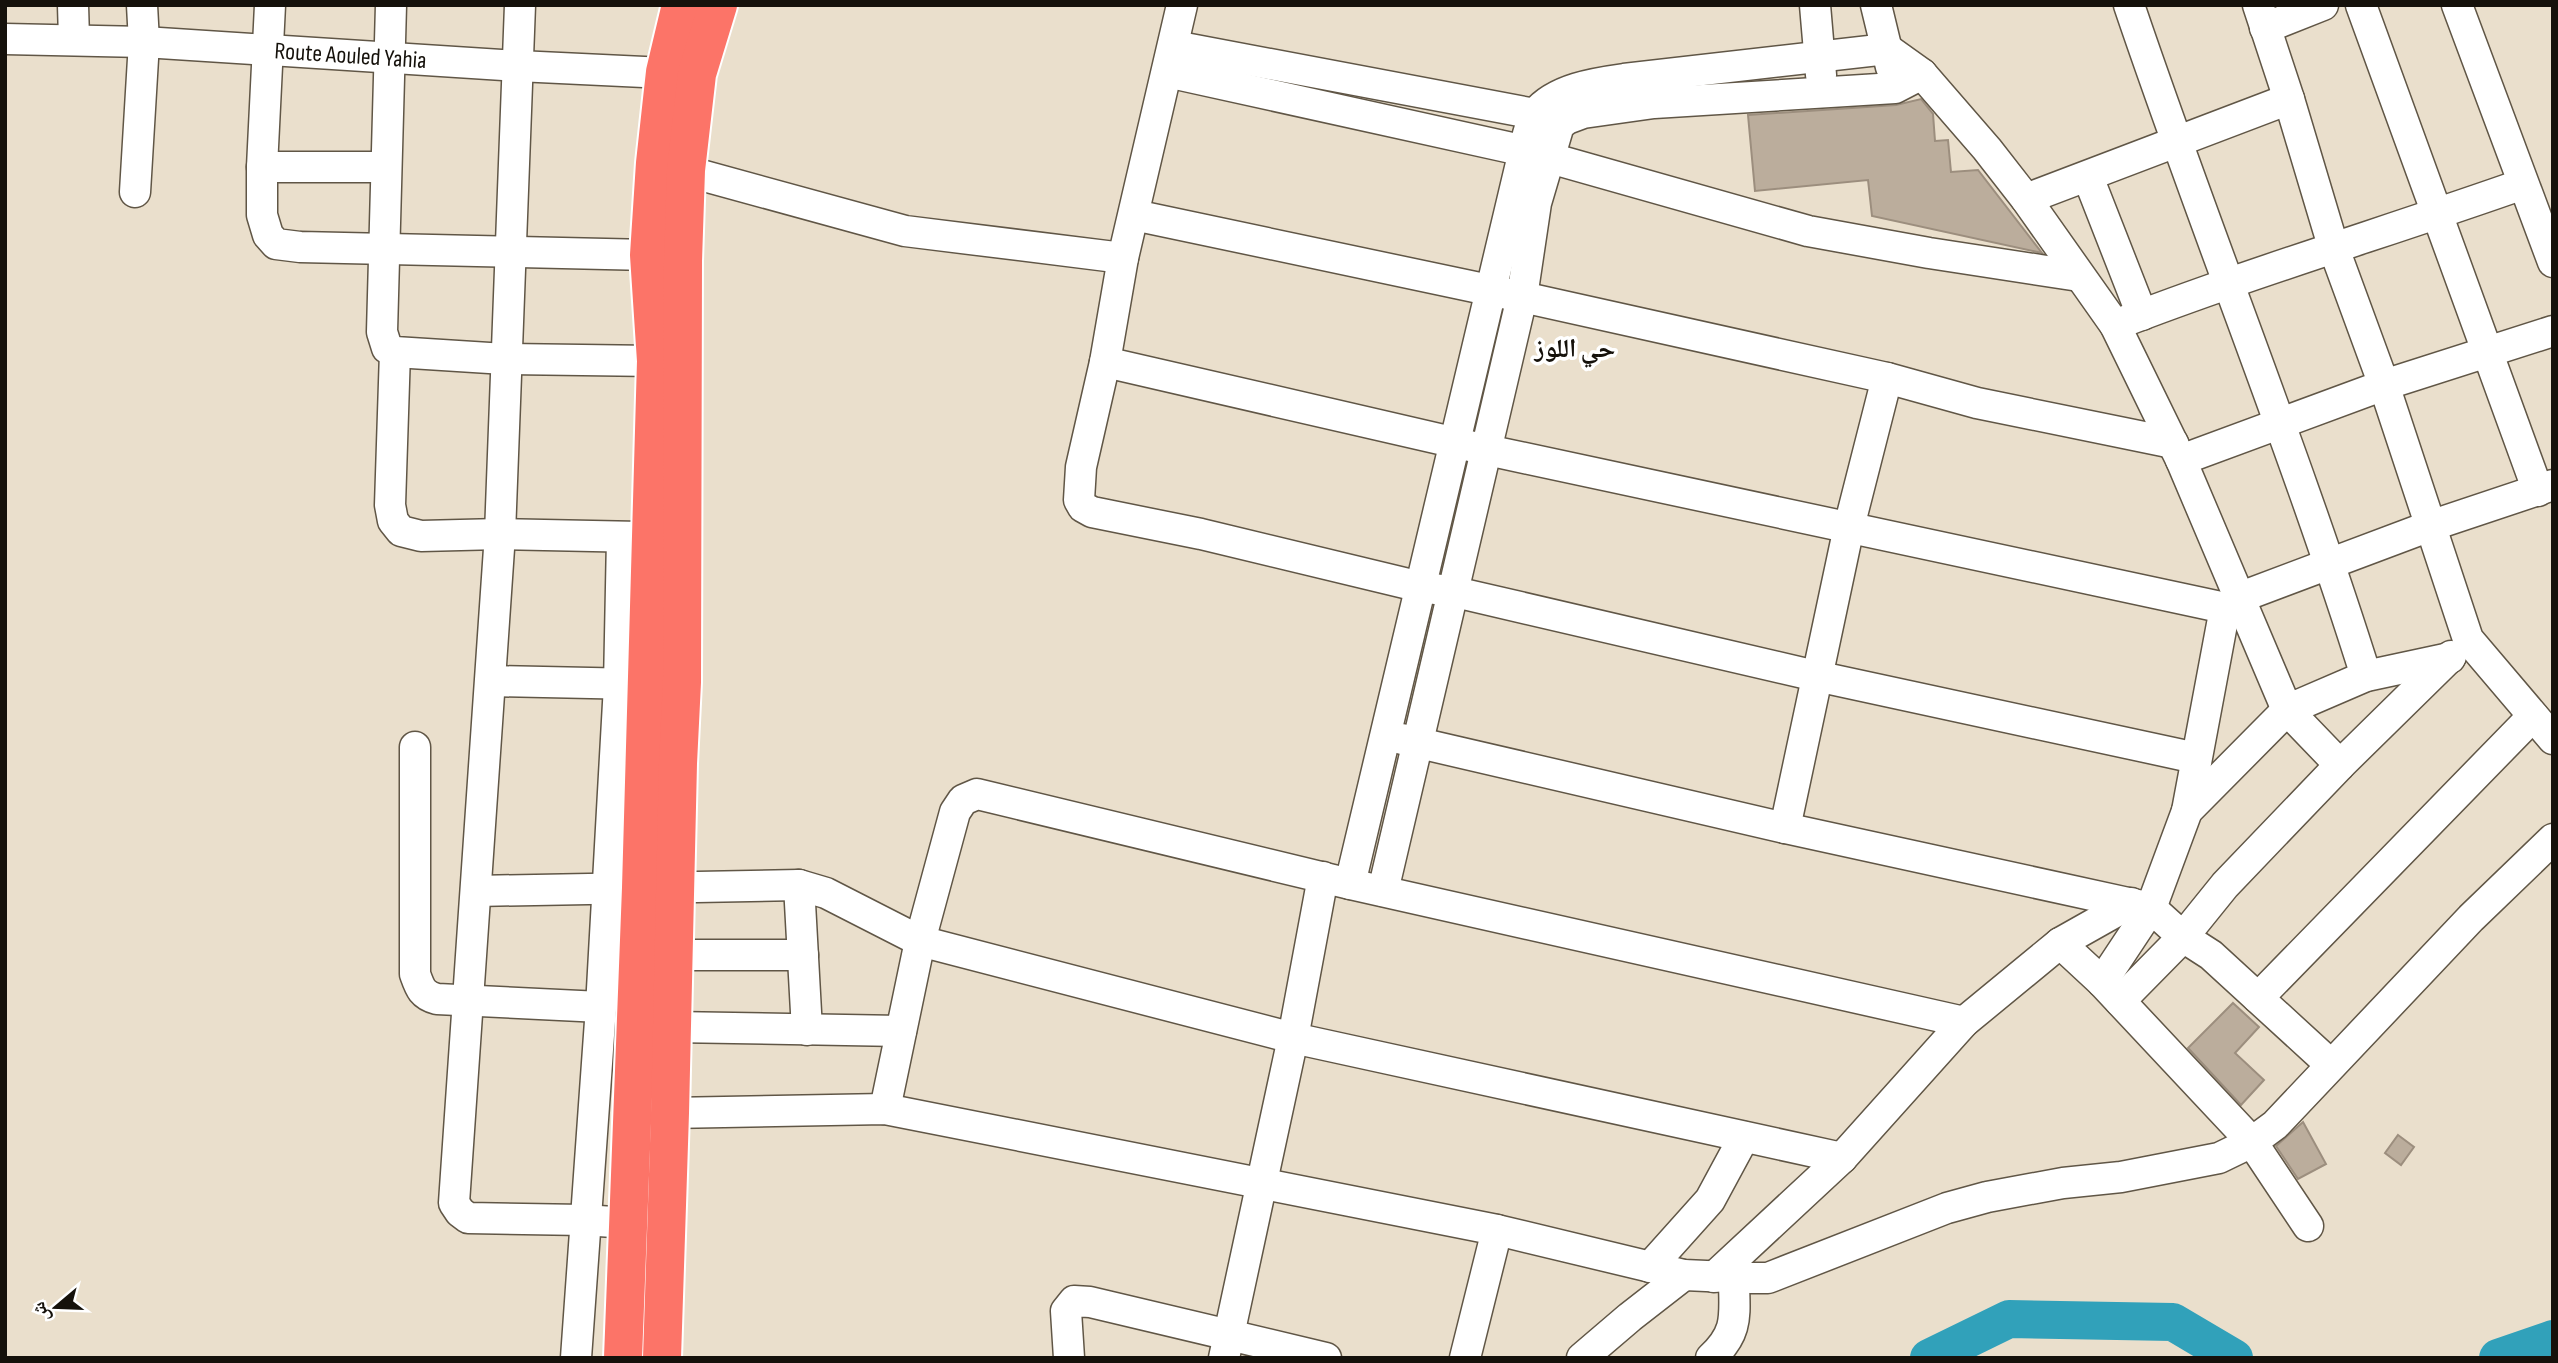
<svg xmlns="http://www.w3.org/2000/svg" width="2558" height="1363" viewBox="0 0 2558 1363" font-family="'Sofia Sans Condensed','Noto Naskh Arabic',sans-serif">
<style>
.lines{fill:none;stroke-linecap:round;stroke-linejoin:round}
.river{stroke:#31a1ba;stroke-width:38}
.building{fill:#bbad9c;stroke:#9c8e7e;stroke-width:2}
.minor-casing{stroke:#605646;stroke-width:33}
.highway-casing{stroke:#fff;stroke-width:42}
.minor{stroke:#fff;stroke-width:30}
.highway{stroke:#fc7468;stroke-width:38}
.labels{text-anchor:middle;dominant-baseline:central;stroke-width:7;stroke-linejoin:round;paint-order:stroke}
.street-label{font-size:24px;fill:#15110b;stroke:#fff}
.neighbourhood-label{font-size:26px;font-weight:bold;fill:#15110b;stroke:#fff}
</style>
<rect width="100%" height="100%" fill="#eadfcc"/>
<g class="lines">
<g class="river">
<path d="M 1929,1358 L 2009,1319 L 2173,1322 L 2234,1358"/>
<path d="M 2498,1358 L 2553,1339"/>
</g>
</g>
<g class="building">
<path d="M 1921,99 L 1933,114 L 1935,141 L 1948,140 L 1951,172 L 1978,170 L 2042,253 L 1872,216 L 1868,180 L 1755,191 L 1748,115 L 1896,105 Z"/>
<path d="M 2233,1003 L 2259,1027 L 2235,1053 L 2264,1080 L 2241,1105 L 2188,1048 Z"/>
<path d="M 2303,1122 L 2326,1164 L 2298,1179 L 2276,1146 Z"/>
<path d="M 2398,1135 L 2414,1147 L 2401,1165 L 2385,1153 Z"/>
</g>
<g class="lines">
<defs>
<g id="minor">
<path d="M 73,5 L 74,39"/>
<path d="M 270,5 L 262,167 L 262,215 L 268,235 L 276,244 L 300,247 L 649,255"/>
<path d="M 391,5 L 382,332 L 387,348 L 395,352 L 505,359 L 656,361"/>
<path d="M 520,5 L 500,534 L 454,1203 L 460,1212 L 468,1218 L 584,1220 L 628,1223"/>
<path d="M 1182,5 L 1123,258 L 1105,362 L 1081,467 L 1079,500 L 1083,507 L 1092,512 L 1201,534 L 1421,587 L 1455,592 L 1816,676 L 2196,758"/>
<path d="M 1815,5 L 1821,75"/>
<path d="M 1876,5 L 1891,67"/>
<path d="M 2129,5 C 2205,230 2295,450 2366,676"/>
<path d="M 2258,5 L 2289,99 L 2333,246 L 2384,385 L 2468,639 L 2553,739"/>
<path d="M 2361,5 L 2538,491"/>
<path d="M 2457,5 L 2553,262"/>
<path d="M 2265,28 L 2323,5"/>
<path id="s1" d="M 5,39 L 144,42 L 518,66 L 686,74"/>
<path d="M 1174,46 L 1535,114 L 1553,122"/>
<path d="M 1167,72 L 1525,151 L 1808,231 L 1929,253 L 2079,276"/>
<path d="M 668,166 L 905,231 L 1123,258"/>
<path d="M 262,167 L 385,167"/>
<path d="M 2088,177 L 2142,315"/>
<path d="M 135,192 L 144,42 L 142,5"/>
<path d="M 2026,199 L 2289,99"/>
<path d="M 1134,215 L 1522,297 L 1887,378 L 1977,403 L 2173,443"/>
<path d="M 2115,325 C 2249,273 2387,232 2523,184"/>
<path d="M 395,352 L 390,505 L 393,521 L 401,531 L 421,536 L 500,534 L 641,537"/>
<path d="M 1105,362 L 1487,450 L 2225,608"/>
<path d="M 2181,460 L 2384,385 L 2553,331"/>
<path d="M 491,681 L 638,684"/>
<path d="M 1402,739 L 1785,828 L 2151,908 L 2183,937 L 2211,955 L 2330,1064"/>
<path d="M 415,747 L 415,974 C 420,988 422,995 437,999 L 601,1007"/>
<path d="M 2187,811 L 2225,608 L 2241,597 L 2430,526 L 2553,485"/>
<path d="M 1785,828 L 1849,527 L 1887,378"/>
<path d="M 1350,884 L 1528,134 C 1530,128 1532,118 1536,113 C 1555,89 1595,83 1624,79 L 1887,49 L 1922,74 L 1987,149 L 2026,199 L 2115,325 L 2181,460 L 2287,710 L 2340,765"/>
<path d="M 799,885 L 807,1030"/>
<path d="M 476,891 L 799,885 L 826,893 L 920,941 L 1293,1038 L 1842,1158"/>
<path d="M 1383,891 L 1522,297 L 1536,203 L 1559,125 L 1567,119 L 1583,113 L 1654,103 L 1895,88 L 1922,74"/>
<path d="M 2060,943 L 2102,982 L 2252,1142 L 2308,1226"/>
<path d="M 674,955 L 803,955"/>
<path d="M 2102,982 L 2151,908 L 2187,811 L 2287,710 L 2366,676 L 2450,658"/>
<path d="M 2258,998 L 2533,716"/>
<path d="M 2120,1001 L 2183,937 L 2225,885 L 2340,765 L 2451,656"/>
<path d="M 672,1027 L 901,1031"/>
<path d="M 885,1109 L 920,941 L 955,812 L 963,800 L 977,794 L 1350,884 L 1964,1022"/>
<path d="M 670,1113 L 885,1109 L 1497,1230 L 1684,1275 L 1751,1278 L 1768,1278 L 1947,1208 L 1987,1197 L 2063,1183 L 2121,1177 L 2219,1158 L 2252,1142 L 2275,1125 L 2471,918 L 2553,839"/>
<path d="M 1650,1267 L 1710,1200 L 1744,1137"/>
<path d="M 1714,1277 L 1842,1158 L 1964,1022 L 2060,943 L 2131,903"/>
<path d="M 576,1358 L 601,1007 L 619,685 L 622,538"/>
<path d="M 1069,1358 L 1066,1311 L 1074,1301 L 1090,1302 L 1326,1358"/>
<path d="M 1224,1358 L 1293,1038 L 1323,877"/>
<path d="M 1465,1358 L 1497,1230"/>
<path d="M 1582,1358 L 1630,1317 L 1684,1275"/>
<path d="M 1711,1358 C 1740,1331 1734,1314 1734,1278"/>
</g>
<g id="highway">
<path d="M 623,1358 L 641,888 L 656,361 L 649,255 L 655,163 L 665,72 L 681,5"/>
<path d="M 662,1358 L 670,1113 L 678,763 L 682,682 L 683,261 L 686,170 L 697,74 L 718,5"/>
</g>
</defs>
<use href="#minor" class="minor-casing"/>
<use href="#highway" class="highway-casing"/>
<use href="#minor" class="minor"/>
<use href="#highway" class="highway"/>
</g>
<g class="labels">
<g class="street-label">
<text stroke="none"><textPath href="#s1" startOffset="346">Route Aouled Yahia</textPath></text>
</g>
<g class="neighbourhood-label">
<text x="1575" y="349">حي اللوز</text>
</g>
</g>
<rect width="2558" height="1363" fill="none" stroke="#15110b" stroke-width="14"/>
<g transform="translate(56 1307) rotate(251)" stroke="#ffffff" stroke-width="5" paint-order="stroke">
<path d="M0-5L12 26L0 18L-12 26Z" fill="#15110b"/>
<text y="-10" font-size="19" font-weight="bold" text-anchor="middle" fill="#15110b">ش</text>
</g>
</svg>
